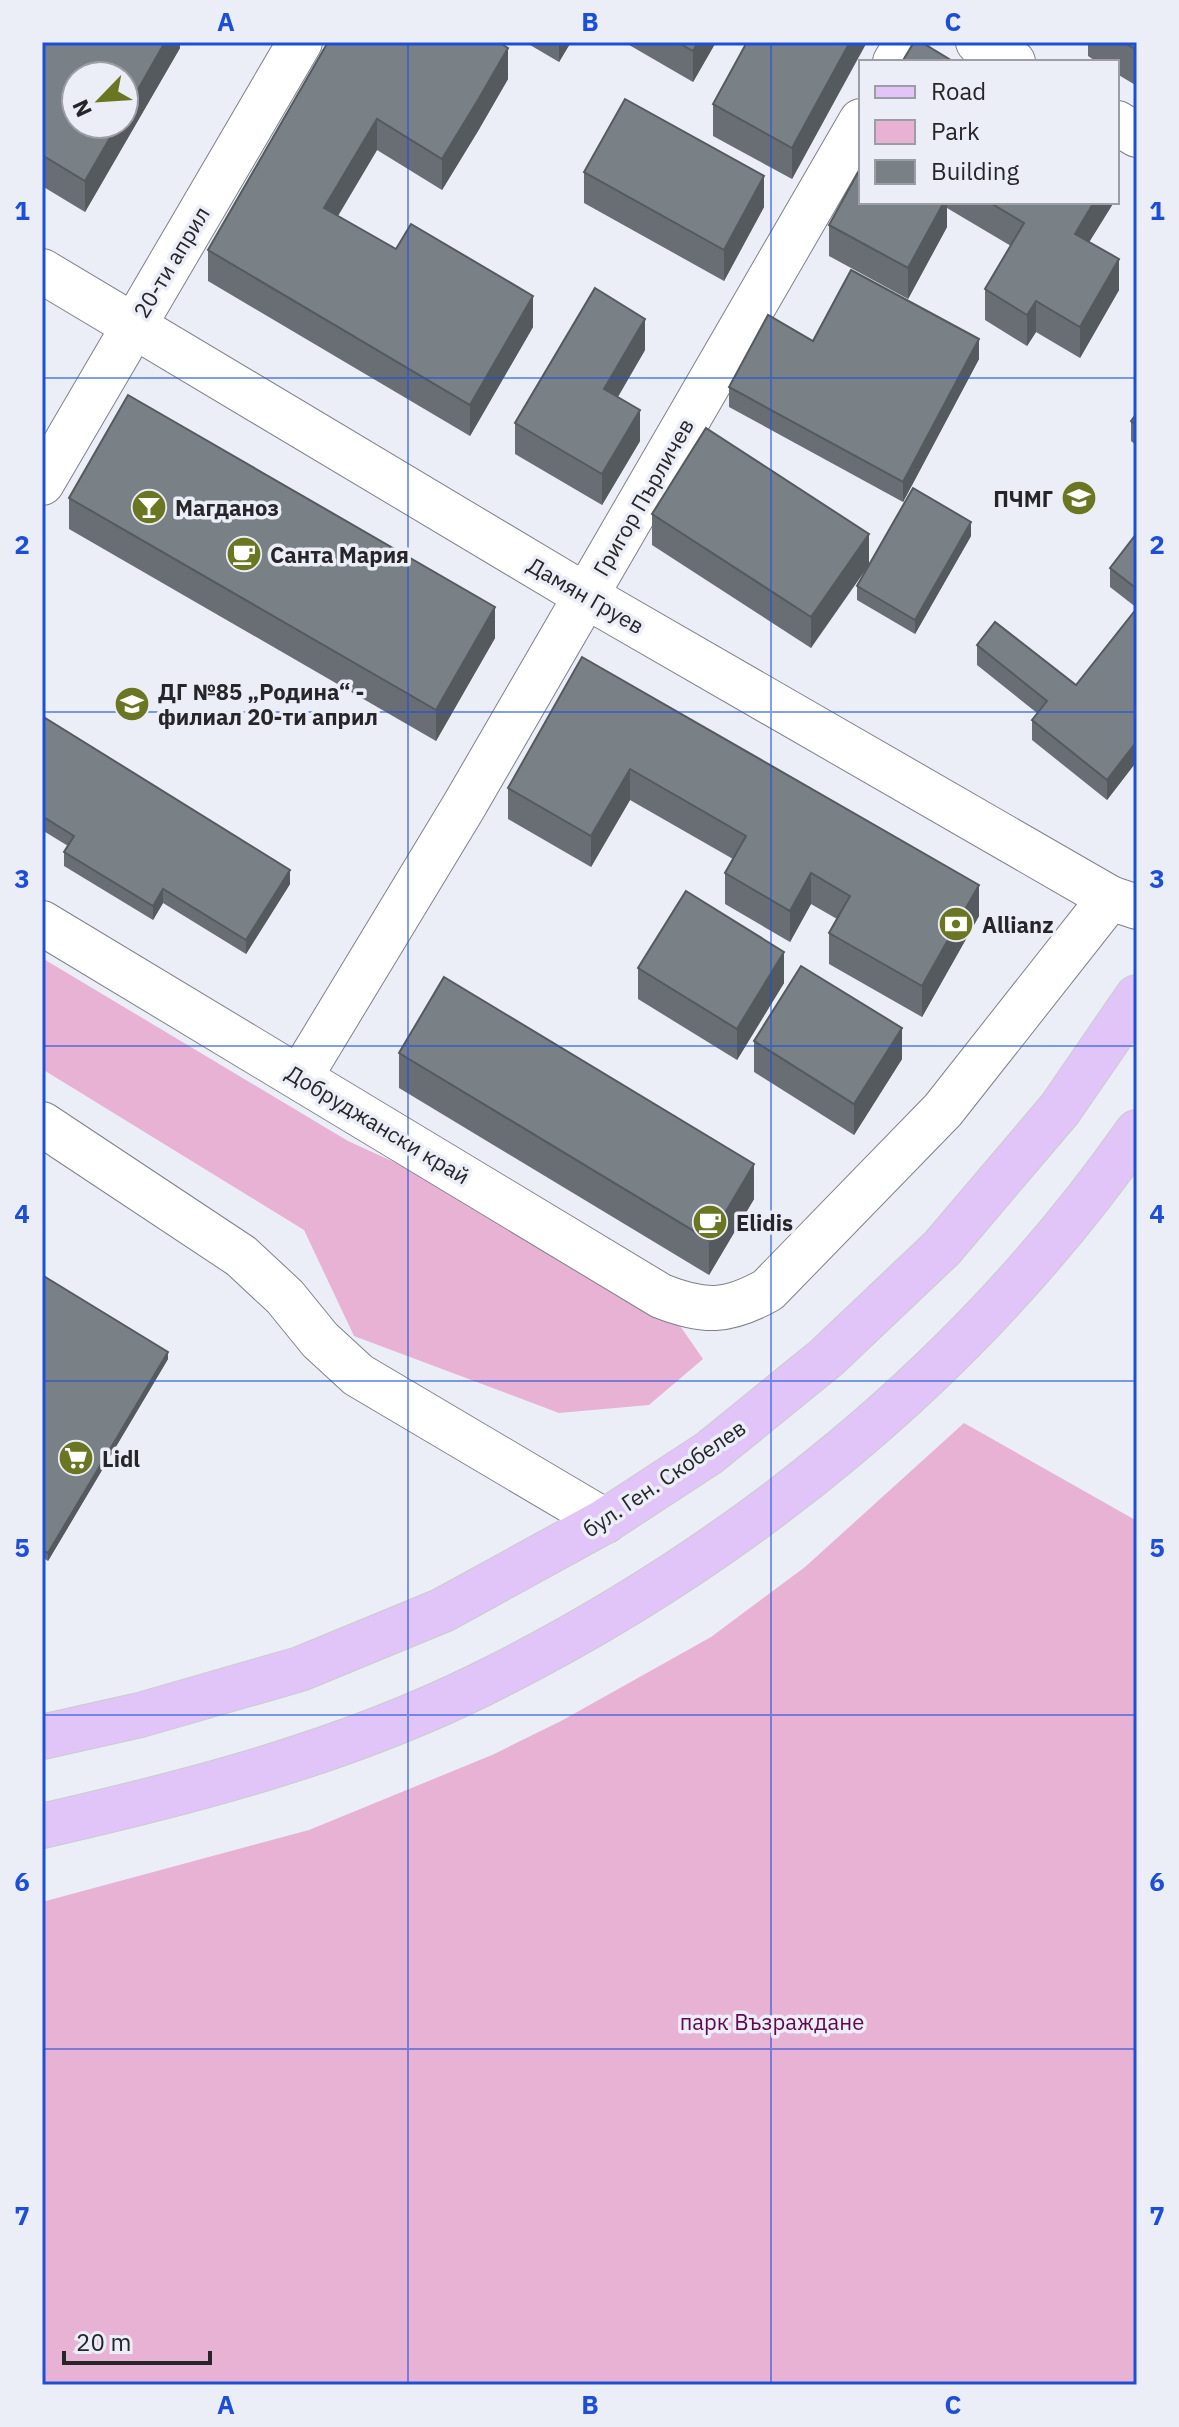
<svg xmlns="http://www.w3.org/2000/svg" width="1179" height="2427" viewBox="0 0 1179 2427" font-family="'IBM Plex Sans',sans-serif">
<style>
.green{fill:#e8b2d5}
.lines{fill:none;stroke-linecap:round;stroke-linejoin:round}
.minor-casing{stroke:#7f818a;stroke-width:46}
.major-casing{stroke:#cbcbcc;stroke-width:46}
.minor{stroke:#fff;stroke-width:44}
.major{stroke:#e1c5f9;stroke-width:44}
.wall{fill:#686e73}
.shaded-wall{fill:#555a5e}
.building{fill:#798086;stroke:#555a5e;stroke-width:2}
.grid{fill:none;stroke:#1d4ed8;stroke-width:2;stroke-opacity:0.55}
.labels{text-anchor:middle;dominant-baseline:central;stroke-width:7;stroke-linejoin:round;paint-order:stroke}
.street-label{font-size:22px;fill:#26262a;stroke:#eceef7}
.poi-label{font-size:22px;font-weight:bold;fill:#26262a;stroke:#eceef7;text-anchor:start}
.park-label{font-size:22px;fill:#62064e;stroke:#eceef7}
.neatline{fill:none;stroke:#1d4ed8;stroke-width:3}
.grid-label{font-size:26px;text-anchor:middle;font-weight:bold;fill:#1d4ed8}
</style>
<rect width="100%" height="100%" fill="#eceef7"/>
<g class="green">
<path d="M 42,958 L 348,1141 L 462,1193 L 676,1320 L 703,1359 L 649,1405 L 559,1413 L 354,1336 L 304,1230 L 42,1069 Z"/>
<path d="M 964,1423 L 1137,1521 L 1137,2385 L 42,2385 L 42,1902 L 309,1830 L 492,1755 L 561,1721 L 711,1637 L 805,1567 Z"/>
</g>
<g class="lines">
<defs>
<g id="minor">
<path d="M 978,42 L 1013,62"/>
<path d="M 895,62 L 907,42"/>
<path d="M 1117,123 L 1137,135"/>
<path d="M 42,271 L 586,596 L 1110,898 L 1137,907"/>
<path d="M 42,483 L 300,42"/>
<path d="M 42,923 L 661,1296 C 704,1313 727,1313 768,1290 L 943,1110 L 1110,898"/>
<path d="M 300,1077 L 464,806 L 861,121"/>
<path d="M 42,1124 L 241,1256 L 285,1297 L 320,1340 L 358,1375 L 605,1521"/>
</g>
<g id="major">
<path d="M 42,1737 L 140,1715 L 300,1669 L 443,1610 L 605,1521 L 709,1453 L 826,1358 L 942,1248 L 1060,1109 L 1137,997"/>
<path d="M 42,1826 C 191,1792 342,1753 480,1685 C 739,1557 970,1370 1137,1132"/>
</g>
</defs>
<use href="#minor" class="minor-casing"/>
<use href="#major" class="major-casing"/>
<use href="#minor" class="minor"/>
<use href="#major" class="major"/>
</g>
<g class="wall">
<path d="M 180,42 L 180,48 L 85,212 L 42,186 L 42,47 Z"/>
<path d="M 328,42 L 508,79 L 478,131 L 442,190 L 377,150 L 338,216 L 533,327 L 470,436 L 208,281 L 208,250 Z"/>
<path d="M 525,42 L 571,42 L 559,62 Z"/>
<path d="M 624,42 L 716,42 L 693,82 Z"/>
<path d="M 866,42 L 792,179 L 713,136 L 713,104 Z"/>
<path d="M 1088,42 L 1137,42 L 1137,86 L 1117,74 L 1117,62 L 1097,62 L 1088,56 Z"/>
<path d="M 584,172 L 764,207 L 724,281 L 584,203 Z"/>
<path d="M 861,202 L 1114,202 L 1089,242 L 1119,290 L 1080,358 L 1036,332 L 1027,346 L 985,320 L 985,289 L 1011,246 L 947,208 L 947,227 L 908,299 L 829,256 L 829,225 Z"/>
<path d="M 813,341 L 979,359 L 903,502 L 729,407 L 729,387 Z"/>
<path d="M 645,350 L 618,397 L 640,441 L 602,505 L 515,454 L 515,423 Z"/>
<path d="M 1137,413 L 1137,446 L 1131,441 L 1131,421 Z"/>
<path d="M 69,498 L 495,638 L 436,741 L 69,529 Z"/>
<path d="M 652,514 L 869,534 L 811,648 L 652,545 Z"/>
<path d="M 1137,533 L 1137,761 L 1107,800 L 1032,740 L 1032,720 L 1037,713 L 977,665 L 977,645 L 1076,685 L 1137,608 L 1110,587 L 1110,568 Z"/>
<path d="M 971,536 L 915,634 L 857,600 L 857,586 Z"/>
<path d="M 582,657 L 979,916 L 922,1017 L 829,964 L 829,933 L 837,919 L 811,904 L 790,942 L 725,904 L 725,873 L 733,859 L 630,800 L 591,867 L 508,819 L 508,788 Z"/>
<path d="M 42,716 L 290,884 L 246,954 L 163,903 L 153,920 L 64,866 L 64,852 L 68,846 L 42,830 Z"/>
<path d="M 638,968 L 784,983 L 737,1060 L 638,999 Z"/>
<path d="M 754,1041 L 902,1059 L 854,1135 L 754,1072 Z"/>
<path d="M 399,1053 L 754,1199 L 709,1275 L 399,1088 Z"/>
<path d="M 42,1275 L 168,1359 L 48,1561 L 42,1557 Z"/>
</g>
<g class="shaded-wall">
<path d="M 165,42 L 180,42 L 180,48 L 85,212 L 85,181 L 118,124 L 124,124 L 124,114 Z"/>
<path d="M 559,42 L 571,42 L 559,62 Z"/>
<path d="M 698,42 L 716,42 L 693,82 L 693,51 Z"/>
<path d="M 850,42 L 866,42 L 866,44 L 792,179 L 792,148 Z"/>
<path d="M 508,48 L 508,79 L 478,131 L 442,190 L 442,159 Z"/>
<path d="M 377,119 L 377,150 L 324,239 L 324,208 Z"/>
<path d="M 1119,163 L 1119,194 L 1117,197 L 1117,166 Z"/>
<path d="M 764,176 L 764,207 L 724,281 L 724,250 Z"/>
<path d="M 944,202 L 947,202 L 947,227 L 908,299 L 908,268 Z"/>
<path d="M 1094,202 L 1114,202 L 1075,265 L 1075,234 Z"/>
<path d="M 1119,259 L 1119,290 L 1080,358 L 1080,327 Z"/>
<path d="M 533,296 L 533,327 L 470,436 L 470,405 Z"/>
<path d="M 1036,301 L 1036,332 L 1027,346 L 1027,315 Z"/>
<path d="M 645,319 L 645,350 L 604,420 L 604,389 Z"/>
<path d="M 979,339 L 979,359 L 903,502 L 903,482 Z"/>
<path d="M 640,410 L 640,441 L 602,505 L 602,474 Z"/>
<path d="M 971,522 L 971,536 L 915,634 L 915,620 Z"/>
<path d="M 869,534 L 869,565 L 811,648 L 811,617 Z"/>
<path d="M 495,607 L 495,638 L 436,741 L 436,710 Z"/>
<path d="M 1137,741 L 1137,761 L 1107,800 L 1107,780 Z"/>
<path d="M 630,769 L 630,800 L 591,867 L 591,836 Z"/>
<path d="M 290,870 L 290,884 L 246,954 L 246,940 Z"/>
<path d="M 811,873 L 811,904 L 790,942 L 790,911 Z"/>
<path d="M 979,885 L 979,916 L 922,1017 L 922,986 Z"/>
<path d="M 163,889 L 163,903 L 153,920 L 153,906 Z"/>
<path d="M 784,952 L 784,983 L 737,1060 L 737,1029 Z"/>
<path d="M 902,1028 L 902,1059 L 854,1135 L 854,1104 Z"/>
<path d="M 754,1164 L 754,1199 L 709,1275 L 709,1240 Z"/>
<path d="M 168,1352 L 168,1359 L 48,1561 L 48,1553 Z"/>
</g>
<g class="building">
<path d="M 45,42 L 165,42 L 124,114 L 124,76 L 76,76 L 76,124 L 118,124 L 85,181 L 42,155 L 42,47 Z"/>
<path d="M 328,42 L 498,42 L 508,48 L 478,100 L 442,159 L 377,119 L 324,208 L 396,249 L 411,224 L 533,296 L 470,405 L 208,250 Z"/>
<path d="M 677,42 L 698,42 L 693,51 Z"/>
<path d="M 747,42 L 850,42 L 792,148 L 713,104 Z"/>
<path d="M 914,42 L 921,42 L 954,62 L 902,62 Z"/>
<path d="M 1123,42 L 1137,42 L 1137,50 Z"/>
<path d="M 625,99 L 764,176 L 724,250 L 584,172 Z"/>
<path d="M 861,167 L 861,202 L 944,202 L 908,268 L 829,225 Z"/>
<path d="M 989,202 L 1094,202 L 1075,234 L 1119,259 L 1080,327 L 1036,301 L 1027,315 L 985,289 L 1024,223 Z"/>
<path d="M 851,270 L 979,339 L 903,482 L 729,387 L 768,315 L 813,341 Z"/>
<path d="M 595,288 L 645,319 L 604,389 L 640,410 L 602,474 L 515,423 Z"/>
<path d="M 128,395 L 495,607 L 436,710 L 69,498 Z"/>
<path d="M 1137,413 L 1137,426 L 1131,421 Z"/>
<path d="M 706,428 L 869,534 L 811,617 L 652,514 Z"/>
<path d="M 913,488 L 971,522 L 915,620 L 857,586 Z"/>
<path d="M 1137,533 L 1137,589 L 1110,568 Z"/>
<path d="M 1137,608 L 1137,741 L 1107,780 L 1032,720 L 1047,701 L 977,645 L 995,622 L 1076,685 Z"/>
<path d="M 582,657 L 979,885 L 922,986 L 829,933 L 850,896 L 811,873 L 790,911 L 725,873 L 746,836 L 630,769 L 591,836 L 508,788 Z"/>
<path d="M 42,716 L 290,870 L 246,940 L 163,889 L 153,906 L 64,852 L 74,836 L 42,816 Z"/>
<path d="M 686,891 L 784,952 L 737,1029 L 638,968 Z"/>
<path d="M 801,966 L 902,1028 L 854,1104 L 754,1041 Z"/>
<path d="M 444,977 L 754,1164 L 709,1240 L 399,1053 Z"/>
<path d="M 42,1275 L 168,1352 L 48,1553 L 42,1550 Z"/>
</g>
<path class="grid" d="M 408,42 L 408,2385M 771,42 L 771,2385M 42,378 L 1137,378M 42,712 L 1137,712M 42,1046 L 1137,1046M 42,1381 L 1137,1381M 42,1715 L 1137,1715M 42,2049 L 1137,2049"/>
<defs>
<symbol id="school-disc" viewBox="-11 -11 22 22"><circle r="9.5" fill="#6a7622" stroke="#eceef7"/><path d="M0-5L7-2L0 1L-7-2ZM-4 1L0 2.5L4 1V4Q0 6-4 4Z" fill="#fff"/></symbol>
<symbol id="bar-disc" viewBox="-11 -11 22 22"><circle r="9.5" fill="#6a7622" stroke="#eceef7"/><path d="M-6-5H6L.8 .8V4.5H3.5V6h-7V4.5H-.8V.8Z" fill="#fff"/></symbol>
<symbol id="cafe-disc" viewBox="-11 -11 22 22"><circle r="9.5" fill="#6a7622" stroke="#eceef7"/><path d="M-5.5-4.5H6V0H3Q3 3.5 0 3.5H-2.5Q-5.5 3.5-5.5 0ZM3-3.2v2h1.7v-2ZM-6 4.5H4V6H-6Z" fill="#fff"/></symbol>
<symbol id="bank-disc" viewBox="-11 -11 22 22"><circle r="9.5" fill="#6a7622" stroke="#eceef7"/><path d="M-6-4H6V4H-6ZM0-2.3a2.3 2.3 0 1 0 0 4.6a2.3 2.3 0 1 0 0-4.6Z" fill="#fff"/></symbol>
<symbol id="supermarket-disc" viewBox="-11 -11 22 22"><circle r="9.5" fill="#6a7622" stroke="#eceef7"/><path d="M-6-5.5h2.5l.6 2H6L4.5 2H-2.5L-4.4-4H-6ZM-1.5 3.2a1.3 1.3 0 1 0 .1 0ZM3 3.2a1.3 1.3 0 1 0 .1 0Z" fill="#fff"/></symbol>
</defs>
<g fill-rule="evenodd">
<use href="#school-disc" x="1059" y="478" width="40" height="40"/>
<use href="#bar-disc" x="129" y="487" width="40" height="40"/>
<use href="#cafe-disc" x="224" y="534" width="40" height="40"/>
<use href="#school-disc" x="112" y="684" width="40" height="40"/>
<use href="#bank-disc" x="936" y="904" width="40" height="40"/>
<use href="#cafe-disc" x="690" y="1202" width="40" height="40"/>
<use href="#supermarket-disc" x="56" y="1438" width="40" height="40"/>
</g>
<g class="labels">
<g class="street-label">
<text transform="translate(171 262) rotate(-59)">20-ти април</text>
<text transform="translate(643 497) rotate(-60)">Григор Пърличев</text>
<text transform="translate(586 595) rotate(30)">Дамян Груев</text>
<text transform="translate(378 1124) rotate(31)">Добруджански край</text>
<text transform="translate(664 1478) rotate(-34)">бул. Ген. Скобелев</text>
</g>
<g class="poi-label">
<text x="1053" y="498" text-anchor="end">ПЧМГ</text>
<text x="175" y="507">Магданоз</text>
<text x="270" y="554">Санта Мария</text>
<text x="158" y="691">ДГ №85 „Родина“ -<tspan x="158" dy="25">филиал 20-ти април</tspan></text>
<text x="982" y="924">Allianz</text>
<text x="736" y="1222">Elidis</text>
<text x="102" y="1458">Lidl</text>
</g>
<g class="park-label">
<text x="772" y="2021">парк Възраждане</text>
</g>
</g>
<rect width="1179" height="2427" fill="none" stroke="#eceef7" stroke-width="88"/>
<rect x="859" y="60" width="260" height="144" fill="#eceef7" stroke="#9d9ea5" stroke-width="2"/>
<rect x="875" y="86" width="40" height="12" fill="#e1c5f9" stroke="#9d9ea5" stroke-width="2"/>
<text x="931" y="100" font-size="24" fill="#26262a">Road</text>
<rect x="875" y="120" width="40" height="24" fill="#e8b2d5" stroke="#9d9ea5" stroke-width="2"/>
<text x="931" y="140" font-size="24" fill="#26262a">Park</text>
<rect x="875" y="160" width="40" height="24" fill="#798086" stroke="#9d9ea5" stroke-width="2"/>
<text x="931" y="180" font-size="24" fill="#26262a">Building</text>
<g transform="translate(100 100) rotate(245)"><circle r="38" fill="#eceef7" stroke="#9d9ea5" stroke-width="2"/>
<path d="M0-6L14 30L0 20L-14 30Z" fill="#6a7622"/>
<text y="-12" font-size="22" font-weight="bold" text-anchor="middle" fill="#26262a">N</text>
</g>
<path d="M64 2351v12h146v-12" fill="none" stroke="#26262a" stroke-width="4"/>
<text x="76" y="2351" font-size="24" fill="#26262a" stroke="#eceef7" stroke-width="6" paint-order="stroke">20 m</text>
<rect x="44" y="44" width="1091" height="2339" class="neatline"/>
<g class="grid-label">
<text x="226" y="31">A</text>
<text x="590" y="31">B</text>
<text x="953" y="31">C</text>
<text x="22" y="220">1</text>
<text x="1157" y="220">1</text>
<text x="22" y="554">2</text>
<text x="1157" y="554">2</text>
<text x="22" y="888">3</text>
<text x="1157" y="888">3</text>
<text x="22" y="1223">4</text>
<text x="1157" y="1223">4</text>
<text x="22" y="1557">5</text>
<text x="1157" y="1557">5</text>
<text x="22" y="1891">6</text>
<text x="1157" y="1891">6</text>
<text x="22" y="2225">7</text>
<text x="1157" y="2225">7</text>
<text x="226" y="2414">A</text>
<text x="590" y="2414">B</text>
<text x="953" y="2414">C</text>
</g>
</svg>
